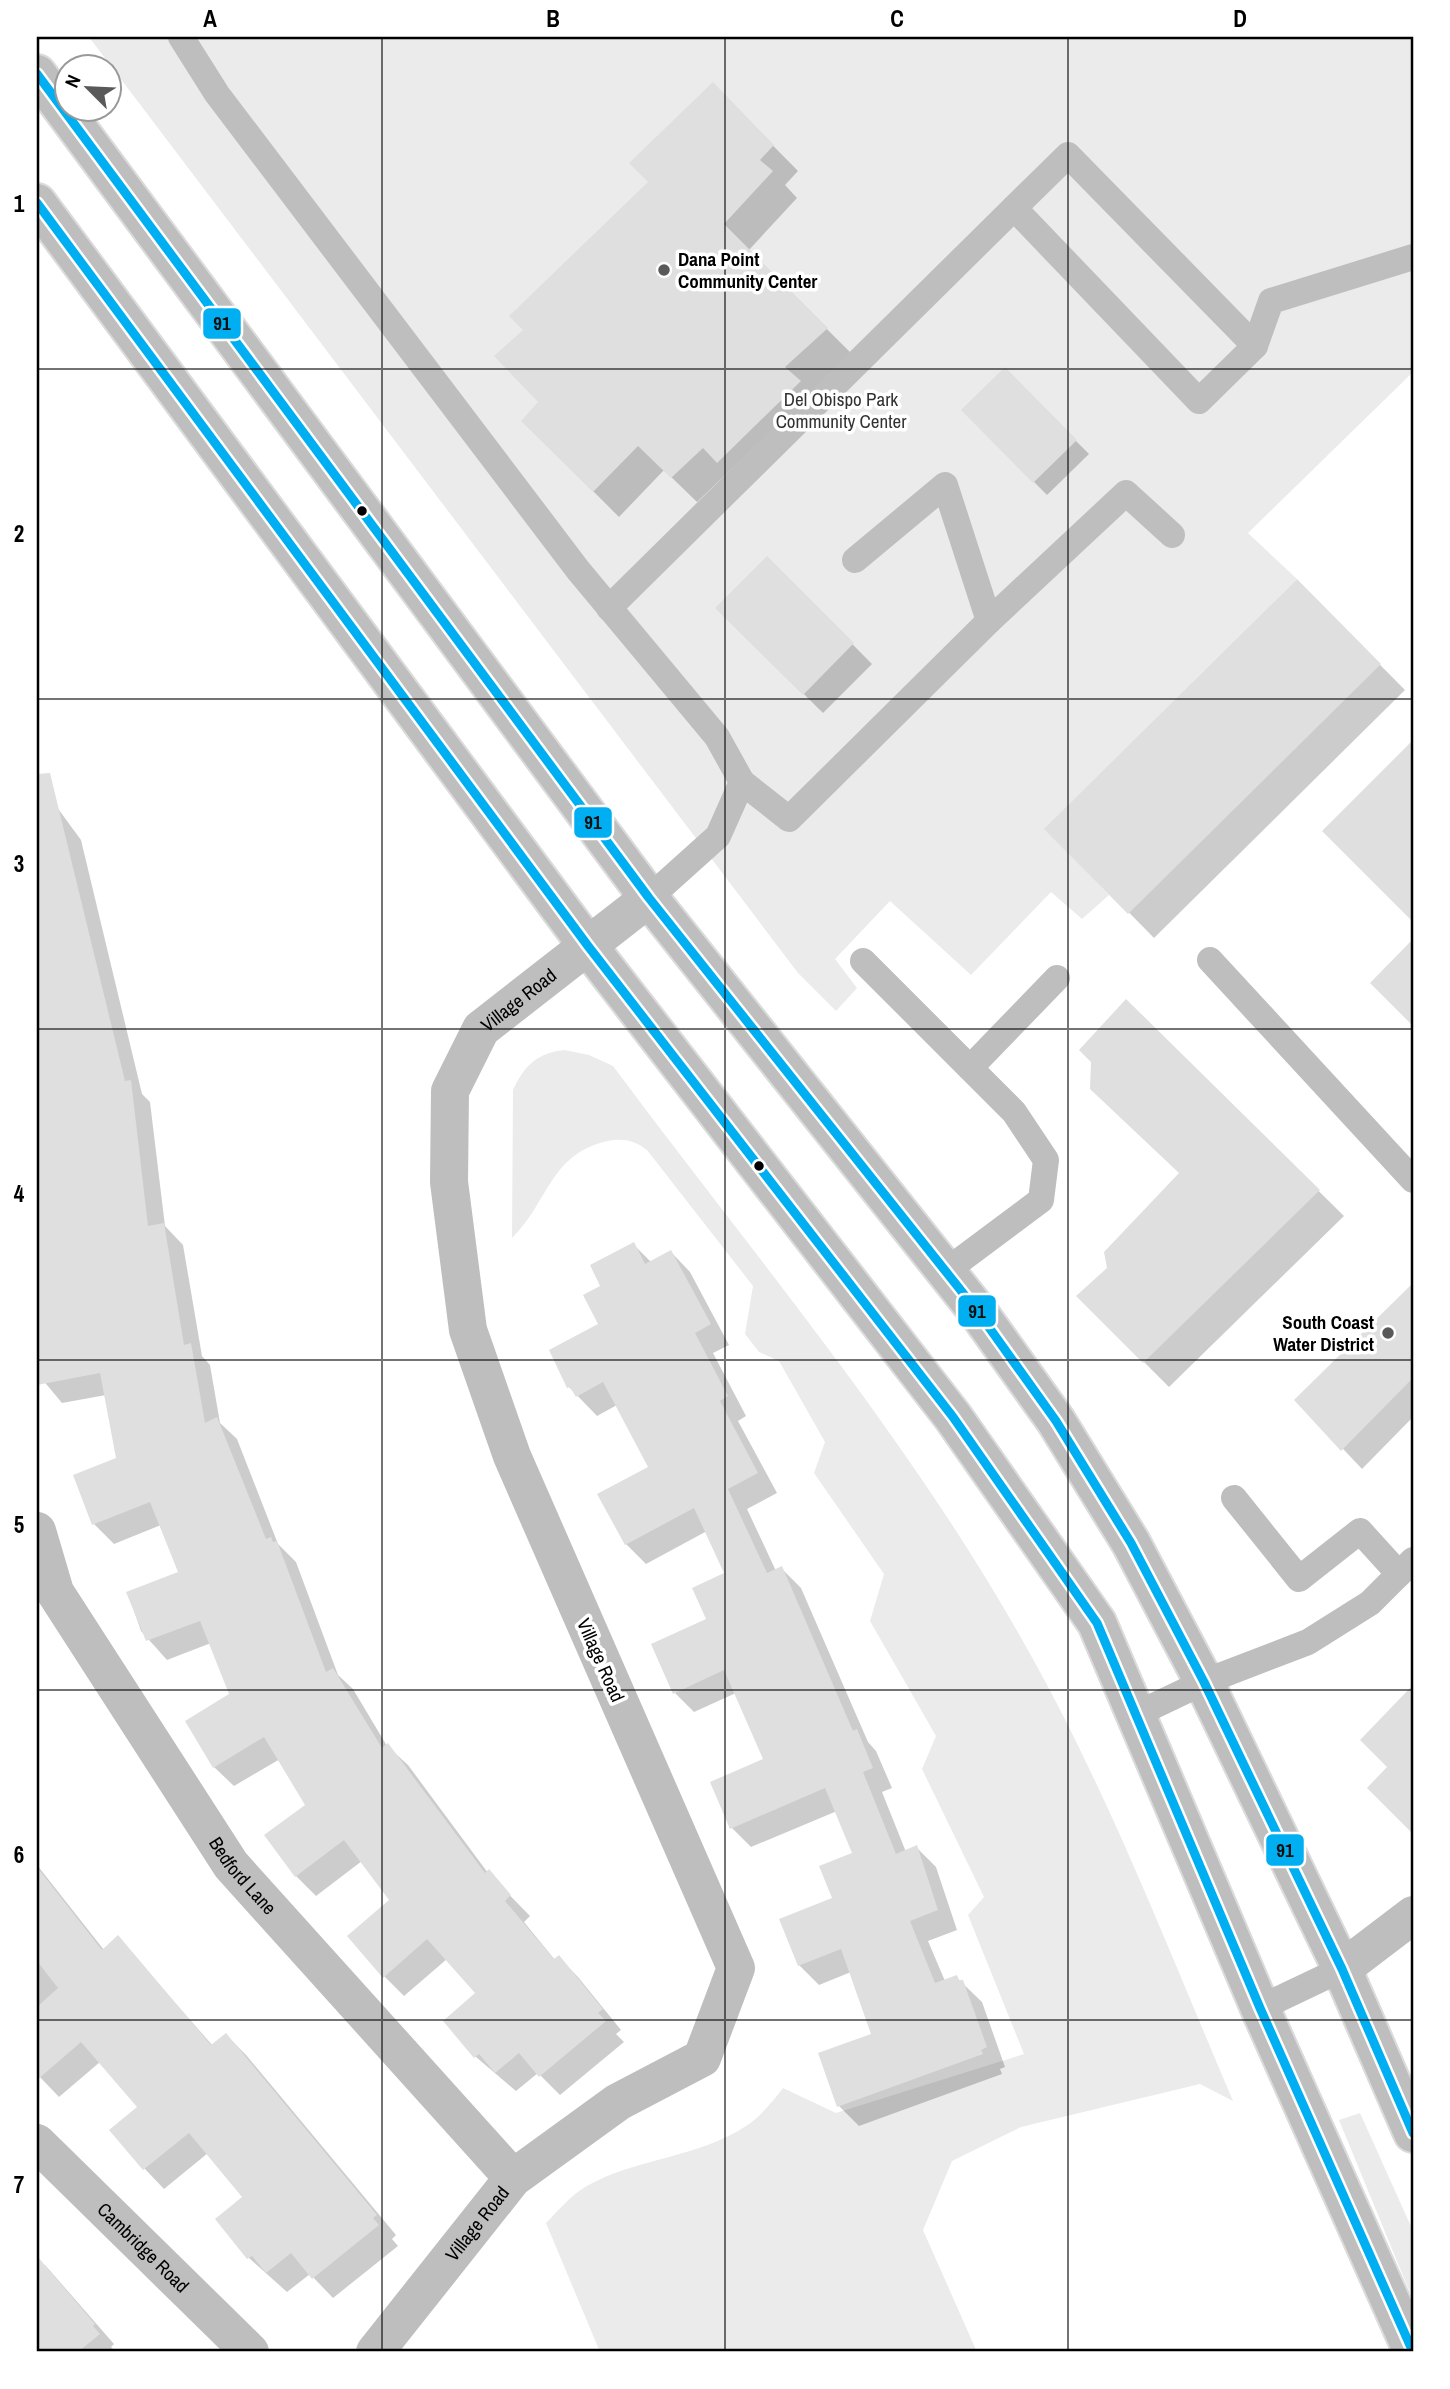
<svg xmlns="http://www.w3.org/2000/svg" width="1450" height="2389" viewBox="0 0 1450 2389" font-family="'Archivo Narrow',sans-serif">
<style>
.green{fill:#ebebeb}
.shadow{fill:#0003}
.building{fill:#dfdfdf}
.lines{fill:none;stroke-linecap:round;stroke-linejoin:round}
.primary-casing{stroke:#dbdbdb;stroke-width:42}
.service{stroke:#bebebe;stroke-width:26}
.minor{stroke:#bebebe;stroke-width:38}
.primary{stroke:#bebebe;stroke-width:38}
.bus-1-casing{stroke:#fff;stroke-width:14}
.bus-1{stroke:#00aff2;stroke-width:9}
.grid{fill:none;stroke:#000;stroke-width:2;stroke-opacity:0.55}
.poi-dot{fill:#595959;stroke:#fff;stroke-width:2.5}
.bus-dot{fill:#000;stroke:#fff;stroke-width:2.5}
.labels{text-anchor:middle;dominant-baseline:central;stroke-width:7;stroke-linejoin:round;paint-order:stroke}
.poi-label{font-size:19px;font-weight:bold;fill:#000;stroke:#fff;text-anchor:start}
.park-label{font-size:19px;fill:#323232;stroke:#fff}
.street-label{font-size:19px;fill:#000;stroke:#fff}
.line-badge{stroke:#fff;stroke-width:2.5}
.pale-badge-label{font-size:19px;text-anchor:middle;font-weight:bold;fill:#111}
.neatline{fill:none;stroke:#000;stroke-width:2.5}
.grid-label{font-size:23px;text-anchor:middle;font-weight:bold;fill:#000}
</style>
<rect width="100%" height="100%" fill="#fff"/>
<g class="green">
<path d="M 89,37 L 1413,37 L 1413,372 L 1248,533 L 1297,579 L 1045,829 L 1109,895 L 1082,919 L 1051,892 L 971,975 L 890,901 L 835,959 L 857,988 L 836,1011 L 798,973 Z"/>
<path d="M 564,1050 L 589,1055 L 613,1066 C 752,1253 905,1433 1020,1636 C 1105,1784 1166,1944 1233,2101 L 1200,2084 L 1021,2127 L 952,2161 L 923,2230 L 977,2352 L 600,2352 L 546,2223 C 558,2211 570,2196 585,2187 C 635,2158 698,2158 746,2126 C 761,2116 772,2102 783,2088 L 836,2113 L 1024,2054 L 968,1915 L 984,1897 L 922,1769 L 936,1736 L 870,1621 L 884,1574 L 814,1473 L 825,1442 L 779,1361 L 759,1352 L 745,1334 L 753,1286 L 647,1150 C 634,1140 623,1138 607,1141 C 549,1155 549,1202 512,1238 L 513,1090 C 524,1066 537,1053 564,1050 Z"/>
<path d="M 1360,2113 L 1413,2231 L 1413,2300 L 1339,2120 Z"/>
</g>
<g class="shadow">
<path d="M 738,110 L 798,171 L 785,185 L 797,198 L 748,251 L 852,354 L 697,502 L 664,470 L 619,517 L 523,421 L 540,402 L 525,331 Z"/>
<path d="M 1005,370 L 1089,454 L 1047,495 L 963,410 Z"/>
<path d="M 767,558 L 872,664 L 823,713 L 717,608 Z"/>
<path d="M 1297,581 L 1405,690 L 1154,938 L 1047,829 Z"/>
<path d="M 1413,742 L 1413,920 L 1325,831 Z"/>
<path d="M 37,780 L 81,840 L 142,1094 L 150,1102 L 165,1226 L 183,1245 L 202,1356 L 210,1365 L 220,1423 L 237,1439 L 278,1544 L 296,1562 L 338,1675 L 353,1689 L 387,1746 L 408,1765 L 488,1873 L 530,1916 L 524,1922 L 555,1960 L 558,1957 L 578,1977 L 621,2030 L 616,2034 L 624,2042 L 560,2095 L 538,2073 L 516,2091 L 476,2057 L 445,2021 L 478,1994 L 447,1959 L 404,1996 L 384,1976 L 391,1901 L 362,1861 L 316,1896 L 296,1876 L 267,1836 L 308,1805 L 280,1759 L 234,1786 L 214,1767 L 231,1695 L 211,1643 L 167,1660 L 141,1631 L 128,1593 L 180,1573 L 161,1525 L 114,1544 L 94,1524 L 118,1459 L 106,1395 L 62,1403 L 37,1373 Z"/>
<path d="M 1126,1001 L 1344,1216 L 1169,1387 L 1078,1296 L 1109,1269 L 1181,1174 Z"/>
<path d="M 633,1244 L 652,1263 L 671,1252 L 690,1272 L 729,1345 L 713,1353 L 746,1416 L 738,1421 L 777,1493 L 747,1509 L 776,1571 L 782,1569 L 801,1588 L 868,1742 L 876,1751 L 892,1788 L 882,1792 L 906,1852 L 916,1847 L 936,1867 L 957,1930 L 928,1941 L 945,1981 L 956,1977 L 982,2002 L 1005,2067 L 1000,2069 L 1002,2074 L 859,2126 L 839,2106 L 820,2054 L 873,2035 L 851,1972 L 819,1985 L 799,1965 L 854,1854 L 837,1811 L 751,1847 L 732,1828 L 765,1760 L 736,1693 L 694,1712 L 675,1693 L 727,1574 L 707,1531 L 646,1564 L 626,1544 L 650,1468 L 617,1405 L 597,1416 L 569,1387 L 600,1325 L 603,1286 Z"/>
<path d="M 1411,1288 L 1413,1417 L 1362,1469 L 1297,1400 Z"/>
<path d="M 1413,1687 L 1413,1832 L 1369,1788 L 1389,1767 L 1362,1740 Z"/>
<path d="M 37,1865 L 104,1950 L 118,1938 L 213,2046 L 226,2035 L 246,2055 L 396,2235 L 392,2239 L 398,2246 L 333,2298 L 310,2274 L 287,2292 L 249,2258 L 218,2219 L 245,2197 L 208,2153 L 164,2189 L 145,2169 L 112,2130 L 140,2107 L 100,2062 L 59,2097 L 37,2074 Z"/>
<path d="M 45,2265 L 114,2344 L 111,2347 L 116,2352 L 37,2352 L 37,2272 Z"/>
</g>
<g class="building">
<path d="M 713,82 L 774,145 L 760,160 L 773,171 L 724,224 L 828,328 L 785,367 L 801,381 L 717,463 L 703,448 L 671,478 L 638,446 L 593,492 L 521,421 L 538,402 L 494,356 L 523,330 L 509,316 L 648,182 L 629,163 Z"/>
<path d="M 1005,367 L 1077,440 L 1033,483 L 961,410 Z"/>
<path d="M 767,556 L 854,643 L 803,695 L 715,608 Z"/>
<path d="M 1297,579 L 1381,664 L 1128,914 L 1044,829 Z"/>
<path d="M 1413,740 L 1413,922 L 1322,831 Z"/>
<path d="M 50,773 L 125,1081 L 131,1080 L 148,1226 L 164,1223 L 184,1345 L 191,1343 L 205,1423 L 217,1417 L 266,1539 L 271,1537 L 273,1542 L 277,1541 L 326,1672 L 333,1668 L 382,1748 L 388,1743 L 485,1873 L 489,1869 L 511,1895 L 505,1901 L 554,1959 L 559,1955 L 603,2009 L 598,2013 L 606,2021 L 539,2077 L 519,2053 L 495,2073 L 479,2054 L 474,2058 L 443,2021 L 475,1993 L 427,1939 L 383,1978 L 347,1936 L 389,1900 L 344,1840 L 295,1877 L 264,1835 L 305,1805 L 264,1737 L 213,1768 L 185,1721 L 229,1694 L 200,1621 L 146,1641 L 126,1592 L 178,1572 L 150,1502 L 92,1525 L 73,1475 L 116,1458 L 100,1373 L 37,1385 L 37,774 Z"/>
<path d="M 1413,939 L 1413,1026 L 1370,983 Z"/>
<path d="M 1126,999 L 1320,1190 L 1143,1363 L 1076,1296 L 1107,1268 L 1104,1252 L 1179,1173 L 1090,1089 L 1091,1062 L 1079,1050 Z"/>
<path d="M 634,1242 L 645,1264 L 671,1250 L 711,1324 L 695,1333 L 728,1396 L 720,1401 L 758,1473 L 728,1489 L 767,1573 L 782,1566 L 853,1731 L 857,1729 L 873,1768 L 863,1772 L 896,1854 L 917,1845 L 938,1910 L 910,1921 L 935,1983 L 957,1975 L 959,1980 L 963,1980 L 987,2047 L 981,2050 L 983,2054 L 837,2107 L 818,2053 L 871,2034 L 841,1949 L 798,1966 L 779,1919 L 832,1898 L 819,1866 L 852,1853 L 825,1788 L 730,1829 L 710,1782 L 763,1759 L 724,1670 L 673,1694 L 651,1644 L 706,1619 L 692,1588 L 724,1573 L 694,1508 L 625,1545 L 597,1494 L 648,1467 L 603,1382 L 576,1397 L 570,1387 L 567,1388 L 549,1350 L 598,1324 L 583,1295 L 600,1286 L 590,1265 Z"/>
<path d="M 1413,1283 L 1413,1378 L 1341,1451 L 1294,1400 Z"/>
<path d="M 1413,1685 L 1413,1834 L 1367,1788 L 1387,1767 L 1360,1740 Z"/>
<path d="M 37,1867 L 102,1950 L 118,1935 L 211,2045 L 226,2033 L 377,2215 L 373,2218 L 379,2225 L 312,2279 L 291,2253 L 266,2273 L 252,2256 L 247,2259 L 215,2219 L 242,2197 L 189,2133 L 143,2170 L 109,2130 L 137,2107 L 81,2042 L 37,2080 L 37,2007 L 58,1988 L 37,1961 Z"/>
<path d="M 37,2256 L 95,2324 L 93,2326 L 100,2334 L 78,2352 L 37,2352 Z"/>
</g>
<g class="lines">
<defs>
<g id="primary">
<path d="M 37,74 L 649,898 L 978,1312 L 1056,1421 L 1131,1543 L 1204,1682 L 1342,1969 L 1413,2133"/>
<path d="M 37,203 L 588,946 L 953,1417 L 1097,1623 L 1260,2008 L 1413,2352"/>
</g>
</defs>
<use href="#primary" class="primary-casing"/>
<g class="service">
<path d="M 181,37 L 217,94 L 578,570 L 717,737 L 742,782 L 718,836 L 649,898"/>
<path d="M 1014,208 L 1068,155 L 1255,346"/>
<path d="M 609,608 L 1014,208 L 1199,401 L 1255,346 L 1271,301 L 1413,257"/>
<path d="M 989,621 L 1126,493 L 1172,535"/>
<path d="M 742,782 L 789,819 L 989,621 L 945,485 L 855,560"/>
<path d="M 1210,960 L 1413,1180"/>
<path d="M 863,961 L 1014,1112 L 1046,1160 L 1041,1200 L 946,1271"/>
<path d="M 970,1068 L 1057,978"/>
<path d="M 1234,1498 L 1299,1579 L 1360,1531 L 1399,1574"/>
<path d="M 1135,1715 L 1204,1682 L 1308,1642 L 1370,1603 L 1413,1560"/>
<path d="M 1260,2008 L 1342,1969"/>
</g>
<g class="minor">
<path id="s1" d="M 37,1531 L 55,1592 L 231,1865 L 513,2178"/>
<path d="M 1342,1969 L 1413,1915"/>
<path id="s2" d="M 37,2143 L 250,2352"/>
<path id="s3" d="M 375,2352 L 513,2178 L 618,2102 L 702,2058 L 736,1968 L 512,1456 L 468,1330 L 449,1182 L 450,1091 L 481,1029 L 649,898"/>
</g>
<use href="#primary" class="primary"/>
<defs>
<g id="bus-1">
<path d="M 37,74 L 649,898 L 978,1312 L 1056,1421 L 1131,1543 L 1204,1682 L 1342,1969 L 1413,2133"/>
<path d="M 37,203 L 588,946 L 953,1417 L 1097,1623 L 1260,2008 L 1413,2352"/>
</g>
</defs>
<use href="#bus-1" class="bus-1-casing"/>
<use href="#bus-1" class="bus-1"/>
</g>
<path class="grid" d="M 382,37 L 382,2352M 725,37 L 725,2352M 1068,37 L 1068,2352M 37,369 L 1413,369M 37,699 L 1413,699M 37,1029 L 1413,1029M 37,1360 L 1413,1360M 37,1690 L 1413,1690M 37,2020 L 1413,2020"/>
<g class="poi-dot">
<circle cx="664" cy="270" r="7"/>
<circle cx="1388" cy="1333" r="7"/>
</g>
<g class="bus-dot">
<circle cx="362" cy="511" r="6"/>
<circle cx="759" cy="1166" r="6"/>
</g>
<g class="labels">
<g class="poi-label">
<text x="678" y="259">Dana Point<tspan x="678" dy="22">Community Center</tspan></text>
<text x="1374" y="1322" text-anchor="end">South Coast<tspan x="1374" dy="22">Water District</tspan></text>
</g>
<g class="park-label">
<text x="841" y="399">Del Obispo Park<tspan x="841" dy="22">Community Center</tspan></text>
</g>
<g class="street-label">
<text stroke="none"><textPath href="#s3" startOffset="1592">Village Road</textPath></text>
<text transform="translate(601 1660) rotate(66)">Village Road</text>
<text stroke="none"><textPath href="#s1" startOffset="404">Bedford Lane</textPath></text>
<text stroke="none"><textPath href="#s3" startOffset="164">Village Road</textPath></text>
<text stroke="none"><textPath href="#s2" startOffset="149">Cambridge Road</textPath></text>
</g>
</g>
<g class="line-badge">
<rect x="202" y="307" width="40" height="33" rx="7" fill="#00aff2"/>
<rect x="573" y="806" width="40" height="33" rx="7" fill="#00aff2"/>
<rect x="957" y="1294" width="40" height="34" rx="7" fill="#00aff2"/>
<rect x="1265" y="1833" width="40" height="34" rx="7" fill="#00aff2"/>
</g>
<g class="pale-badge-label">
<text x="222" y="330">91</text>
<text x="593" y="829">91</text>
<text x="977" y="1318">91</text>
<text x="1285" y="1857">91</text>
</g>
<rect width="1450" height="2389" fill="none" stroke="#ffffff" stroke-width="77"/>
<g transform="translate(88 88) rotate(294)"><circle r="33" fill="#ffffff" stroke="#999999" stroke-width="2"/>
<path d="M0-5L12 26L0 18L-12 26Z" fill="#595959"/>
<text y="-10" font-size="19" font-weight="bold" text-anchor="middle" fill="#000000">N</text>
</g>
<rect x="38" y="38" width="1374" height="2312" class="neatline"/>
<g class="grid-label">
<text x="210" y="27">A</text>
<text x="553" y="27">B</text>
<text x="897" y="27">C</text>
<text x="1240" y="27">D</text>
<text x="19" y="212">1</text>
<text x="19" y="542">2</text>
<text x="19" y="872">3</text>
<text x="19" y="1202">4</text>
<text x="19" y="1533">5</text>
<text x="19" y="1863">6</text>
<text x="19" y="2193">7</text>
</g>
</svg>
